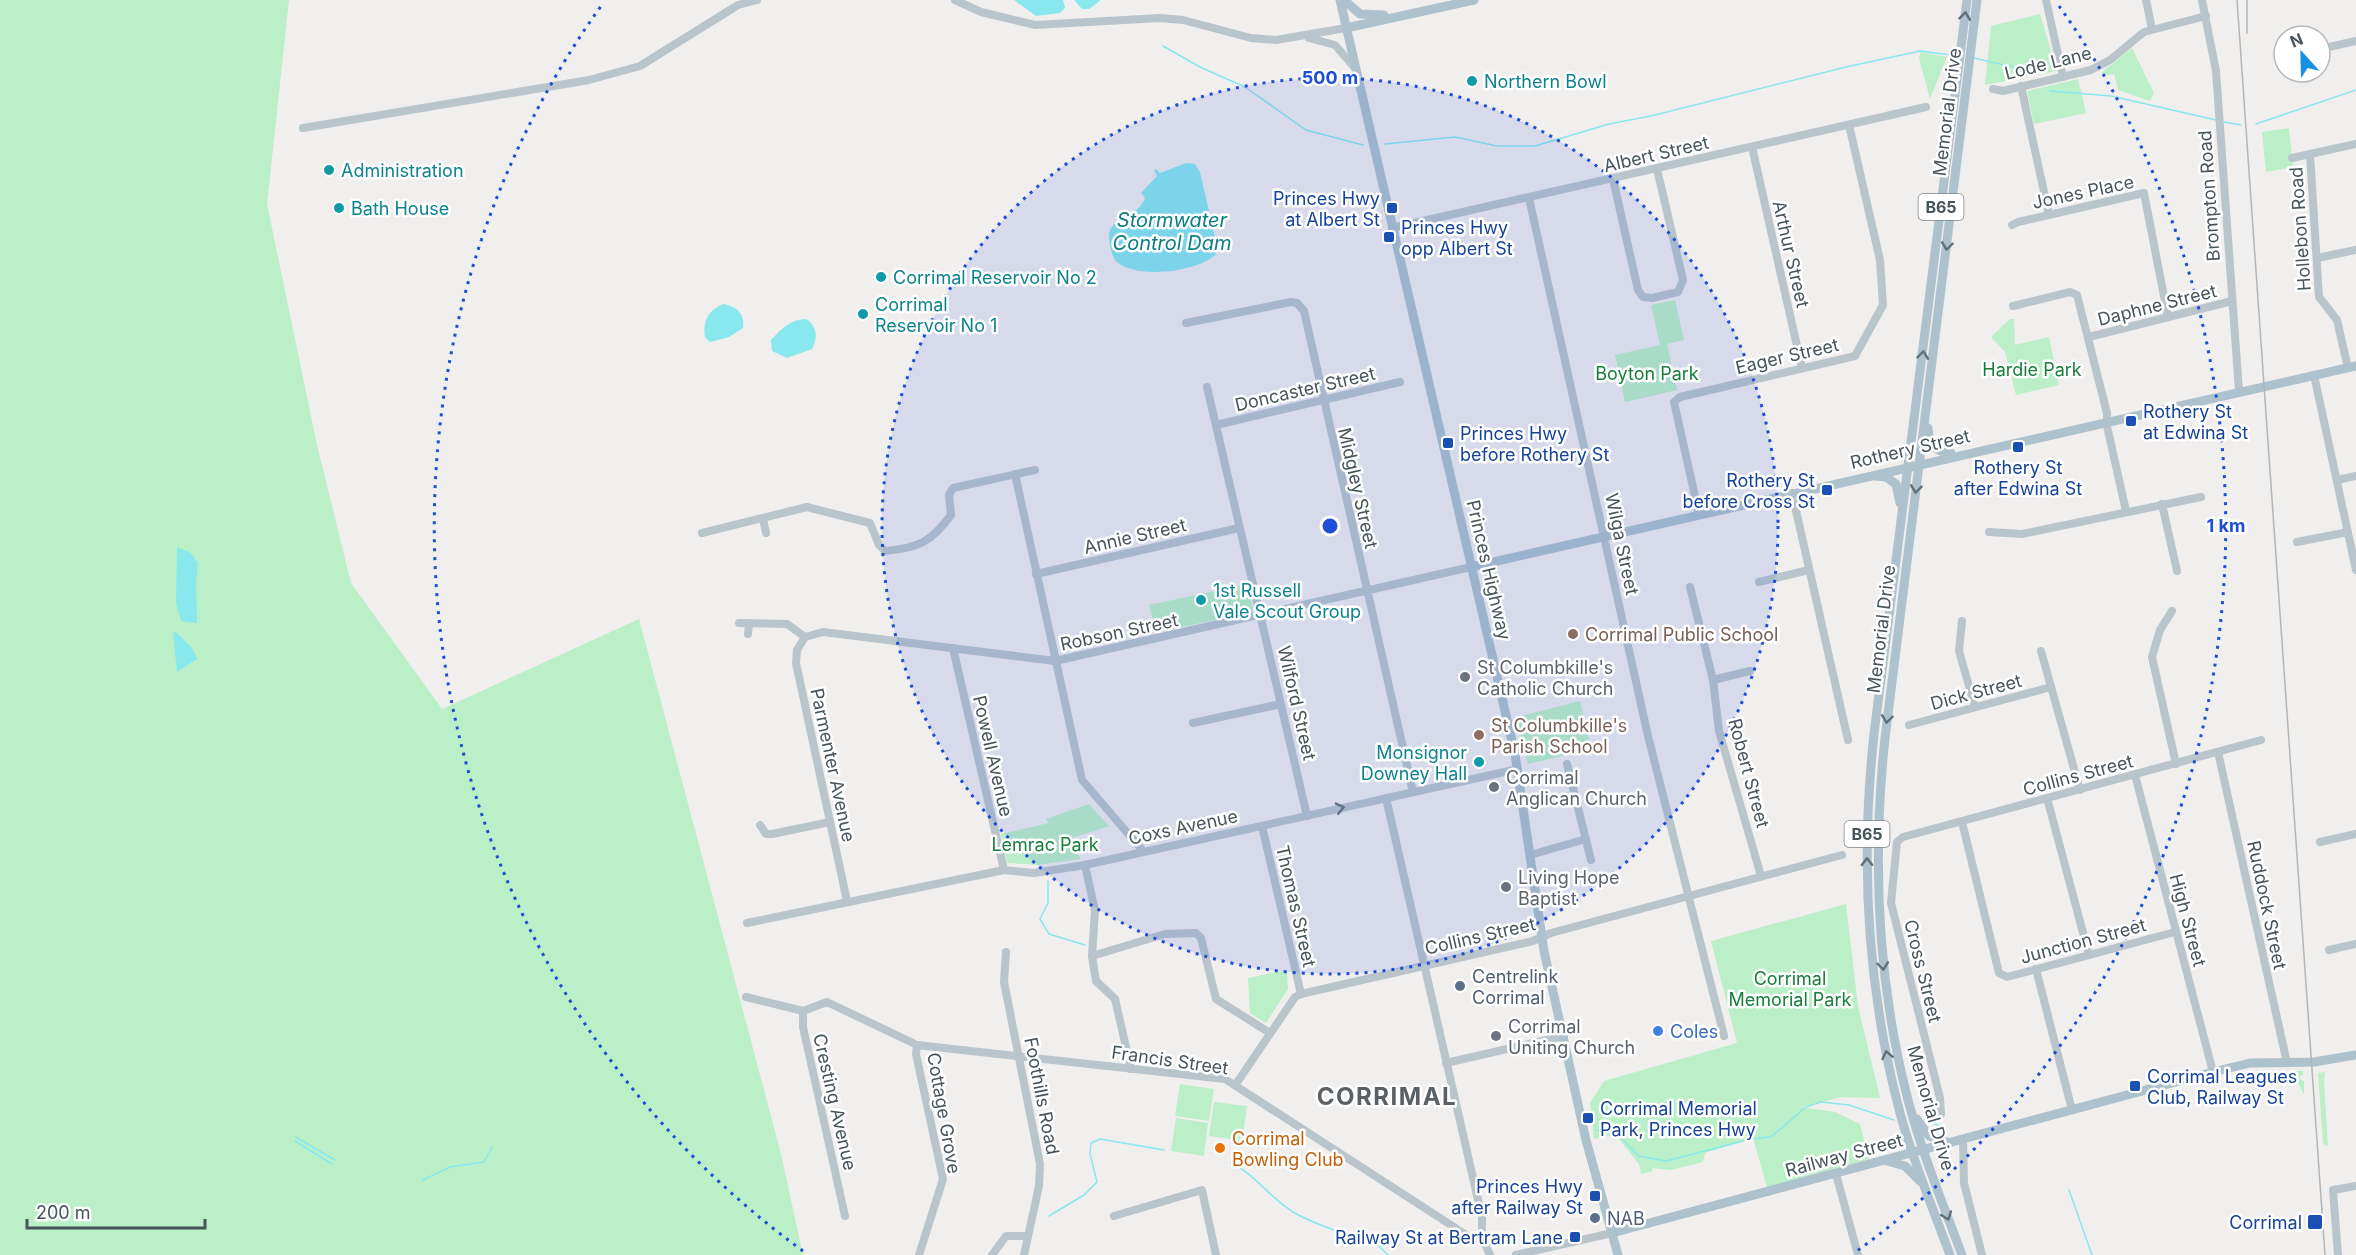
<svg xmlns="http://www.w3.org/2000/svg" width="2356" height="1255" viewBox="0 0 2356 1255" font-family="Inter,sans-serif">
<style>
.green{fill:#bbefc7}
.water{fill:#88e8ed}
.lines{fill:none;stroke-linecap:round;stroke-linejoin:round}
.stream{stroke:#88e8ed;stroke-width:1.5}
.minor{stroke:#b9c5cb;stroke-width:8}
.major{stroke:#adc2cd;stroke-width:9}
.rail{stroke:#b0b5b8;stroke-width:1.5}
.oneway{stroke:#607078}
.oneway2{stroke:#68777d}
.ring{fill:none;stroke:#1d4ed8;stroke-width:3;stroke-dasharray:3 6}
.culture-dot{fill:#0f9aa8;stroke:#fff;stroke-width:2}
.transit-dot{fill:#1a4fb4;stroke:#fff;stroke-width:2}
.education-dot{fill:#8d6e63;stroke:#fff;stroke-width:2}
.worship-dot{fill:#6b7280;stroke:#fff;stroke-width:2}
.service-dot{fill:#5c6f8a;stroke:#fff;stroke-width:2}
.shop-dot{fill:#3f7fe0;stroke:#fff;stroke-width:2}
.food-dot{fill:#e8710a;stroke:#fff;stroke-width:2}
.labels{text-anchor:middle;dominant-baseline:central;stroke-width:5;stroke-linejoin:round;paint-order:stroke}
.shield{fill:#fff;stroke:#7e888c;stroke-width:1.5}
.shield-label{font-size:16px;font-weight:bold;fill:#46555b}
.street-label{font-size:18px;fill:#46555b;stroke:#fff}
.culture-label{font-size:18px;fill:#0d838f;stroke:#fff;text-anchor:start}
.transit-label{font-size:18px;fill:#164399;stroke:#fff;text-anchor:end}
.park-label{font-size:18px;fill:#167e39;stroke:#fff}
.education-label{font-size:18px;fill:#785e54;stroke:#fff;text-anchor:start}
.worship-label{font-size:18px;fill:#5b616d;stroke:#fff;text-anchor:start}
.service-label{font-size:18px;fill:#4e5e75;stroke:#fff;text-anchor:start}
.shop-label{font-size:18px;fill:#366cbe;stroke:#fff;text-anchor:start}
.food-label{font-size:18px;fill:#c56008;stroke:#fff;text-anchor:start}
.water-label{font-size:20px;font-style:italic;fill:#0c7e84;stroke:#fff}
.district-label{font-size:24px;font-weight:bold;letter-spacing:1.5px;fill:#5a6063;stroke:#fff}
.centre{fill:#1d4ed8;stroke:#fff;stroke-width:3}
.ring-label{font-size:18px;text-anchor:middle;font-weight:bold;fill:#1d4ed8;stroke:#fff;stroke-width:5;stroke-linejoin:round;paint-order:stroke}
</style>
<rect width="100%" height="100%" fill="#f1eeee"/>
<g class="green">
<path d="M 0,0 L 289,0 L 267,204 L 317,445 L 351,583 L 442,709 L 639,619 L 781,1154 L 803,1255 L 0,1255 Z"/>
<path d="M 2040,14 L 2057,71 L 1985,85 L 1991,26 Z"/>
<path d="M 2132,48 L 2154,93 L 2150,101 L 2118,90 L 2114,74 L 2103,76 L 2102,72 Z"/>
<path d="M 1921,52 L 1947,57 L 1930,99 L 1919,58 Z"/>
<path d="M 2078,79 L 2086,113 L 2034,124 L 2027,91 Z"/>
<path d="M 2289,128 L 2293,167 L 2266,172 L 2262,132 Z"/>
<path d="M 1675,300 L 1684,340 L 1667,344 L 1677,390 L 1625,402 L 1615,355 L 1660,345 L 1651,305 Z"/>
<path d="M 2010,319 L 2014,319 L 2015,345 L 2049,337 L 2059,385 L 2016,395 L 2005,352 L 1991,337 Z"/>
<path d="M 1248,584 L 1253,609 L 1251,613 L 1156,632 L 1149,605 Z"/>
<path d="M 1580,701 L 1591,749 L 1528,764 L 1517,717 Z"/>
<path d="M 1089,804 L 1109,826 L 1066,840 L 1081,859 L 1036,865 L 1007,863 L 1001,834 L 1049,823 L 1046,819 Z"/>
<path d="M 1846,904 L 1858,1006 L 1880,1098 L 1841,1097 L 1801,1107 L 1835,1112 L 1860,1124 L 1869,1159 L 1767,1187 L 1753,1138 L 1705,1153 L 1703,1162 L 1671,1170 L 1652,1168 L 1653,1171 L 1641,1174 L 1639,1164 L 1615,1134 L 1594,1139 L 1590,1103 L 1604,1081 L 1737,1043 L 1711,941 Z"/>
<path d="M 1287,970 L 1288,989 L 1266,1023 L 1250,1013 L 1248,978 Z"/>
<path d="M 2292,1071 L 2303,1071 L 2303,1075 L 2300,1076 L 2300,1079 L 2304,1081 L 2304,1095 Z"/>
<path d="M 2325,1072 L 2324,1082 L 2328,1146 L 2323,1144 L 2318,1073 Z"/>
<path d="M 1180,1084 L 1214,1089 L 1209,1121 L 1175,1116 Z"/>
<path d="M 1214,1102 L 1247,1106 L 1242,1141 L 1209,1136 Z"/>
<path d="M 1176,1118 L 1208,1123 L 1204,1156 L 1171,1151 Z"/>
</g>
<g class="water">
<path d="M 1014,0 L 1063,0 L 1065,8 L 1060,13 L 1036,16 Z"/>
<path d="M 1074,0 L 1099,0 L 1100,1 L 1089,9 L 1082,9 Z"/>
<path d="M 1186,163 L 1195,164 L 1200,172 L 1217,246 L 1216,254 C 1199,272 1135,280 1116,261 C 1112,257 1109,242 1109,235 C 1110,217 1137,219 1145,198 L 1141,193 L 1157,176 L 1154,170 L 1156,169 L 1160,173 Z"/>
<path d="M 723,304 C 736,306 745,313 743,328 L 729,337 L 710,342 L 705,337 C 702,321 709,310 723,304 Z"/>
<path d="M 806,319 C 817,326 818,338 812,349 L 787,358 L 772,351 L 771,340 C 781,329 791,319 806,319 Z"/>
<path d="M 177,547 L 191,553 L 198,563 L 196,581 L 197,623 L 181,621 L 176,603 Z"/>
<path d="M 176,632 L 192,648 L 197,659 L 177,672 L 173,633 Z"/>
</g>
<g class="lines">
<g class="stream">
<path d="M 1163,46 L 1200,67 L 1245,87 L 1306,130 L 1363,145"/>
<path d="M 1974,58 L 2035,72"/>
<path d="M 2050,91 L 2111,96 L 2216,120"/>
<path d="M 2224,122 L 2241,125"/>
<path d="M 2256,124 L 2356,90"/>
<path d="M 1385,144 L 1455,137 L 1497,146 L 1535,146 L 1609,124 L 1651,116 L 1846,67 L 1920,51 L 1951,55"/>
<path d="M 1048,881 L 1048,903 L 1040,919 L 1049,934 L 1085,945"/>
<path d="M 1927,1121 L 1946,1128"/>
<path d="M 1597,1130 L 1613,1130 L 1639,1156 L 1666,1161 L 1751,1139 L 1771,1137 L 1806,1107 L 1821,1102 L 1849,1105 L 1894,1120"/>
<path d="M 296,1137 L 335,1160"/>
<path d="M 295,1141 L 332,1164"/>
<path d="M 1231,1163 C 1255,1174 1270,1198 1293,1212 C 1318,1227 1352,1235 1379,1246 L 1388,1255"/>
<path d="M 423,1180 L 450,1167 L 484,1162 L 492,1147"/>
<path d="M 2069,1190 L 2092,1255"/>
<path d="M 1049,1216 L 1084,1195 L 1097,1182 L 1090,1154 L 1091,1143 L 1100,1139 L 1164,1150"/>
</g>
<g class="minor">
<path d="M 955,0 L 981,12 L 1035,25 L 1160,18 L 1183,20 L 1251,38 L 1276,40 L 1346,28"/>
<path d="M 2046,0 L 2063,77"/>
<path d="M 2146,0 L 2152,29"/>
<path d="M 2202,0 L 2216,71 L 2239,391"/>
<path d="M 1309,38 L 1335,45 L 1354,67"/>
<path d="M 2320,49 L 2356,41"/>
<path d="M 2280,57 L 2284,57"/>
<path d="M 2021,86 L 2049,215"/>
<path d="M 1993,89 L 2003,91 L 2091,70 L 2110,60 L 2144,32 L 2206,16"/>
<path d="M 303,128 L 589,80 L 640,66 L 738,5 L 757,0"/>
<path d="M 1752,147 L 1802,368"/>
<path d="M 2310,154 L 2319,297 L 2337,320 L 2348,368"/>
<path d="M 2292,158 L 2356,144"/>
<path d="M 1613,179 L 1638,290 L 1643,297 L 1652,298 L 1678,292 L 1683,280 L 1657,169"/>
<path d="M 1529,198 L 1648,736 L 1724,1036"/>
<path d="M 2012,225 L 2018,222 L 2144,193 L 2168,317"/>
<path d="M 1392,228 L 1926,107"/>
<path d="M 2317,258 L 2356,250"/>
<path d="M 2013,306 L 2070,292 L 2077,295 L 2107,413 L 2107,426 L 2126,511"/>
<path d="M 1186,323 L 1291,302 L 1297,303 L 1304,311 L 1413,792"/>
<path d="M 2089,337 L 2232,301"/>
<path d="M 2314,375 L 2356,570"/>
<path d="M 1207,387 L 1307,816"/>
<path d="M 1216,425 L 1400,382"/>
<path d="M 1015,474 L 1082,780 L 1143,851"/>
<path d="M 2337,480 L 2356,476"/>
<path d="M 1792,493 L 1848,740"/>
<path d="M 2162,504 L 2177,571"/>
<path d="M 1699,514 L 1674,402 L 1680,397 L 1855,356 L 1883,305 L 1880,260 L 1849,125"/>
<path d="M 763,519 L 766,533"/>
<path d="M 1989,532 L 2022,534 L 2201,497"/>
<path d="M 702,533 L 807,507 L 870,523 L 879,545 L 885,551 C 919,548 931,542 951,515 L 949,495 L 953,488 L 1035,470"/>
<path d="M 2297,542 L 2348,532"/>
<path d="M 1036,574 L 1239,528"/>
<path d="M 1759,582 L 1809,570"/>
<path d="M 1690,587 L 1713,680"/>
<path d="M 2172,611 L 2160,630 L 2152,657 L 2176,764"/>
<path d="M 1962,621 L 1959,651 L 1975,707"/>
<path d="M 739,623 L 787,624 L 805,637"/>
<path d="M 748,634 L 749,623"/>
<path d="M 805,637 L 823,632 L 1055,661 L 1471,567"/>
<path d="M 805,637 L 797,650 L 796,663 L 847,901"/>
<path d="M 953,648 L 1004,870"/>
<path d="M 2041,651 L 2080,790"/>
<path d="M 1750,671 L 1713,680 L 1719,731 L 1761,876"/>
<path d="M 1193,723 L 1281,704"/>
<path d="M 1909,725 L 2051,687"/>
<path d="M 2218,752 L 2287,1063"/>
<path d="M 1567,764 L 1591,860"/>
<path d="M 2135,775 L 2213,1072"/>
<path d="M 1386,798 L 1482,1217 L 1482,1238 L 1490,1255"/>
<path d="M 2047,798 L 2089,955"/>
<path d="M 1962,822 L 1999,973 L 2007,977 L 2175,932"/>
<path d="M 760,825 L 766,834 L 772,834 L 830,822"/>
<path d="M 1262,826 L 1301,994"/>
<path d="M 2320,842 L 2356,834"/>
<path d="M 1530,855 L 1586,839"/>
<path d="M 1085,865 L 1095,911 L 1092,956 L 1096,981 L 1115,999 L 1131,1069"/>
<path d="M 747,923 L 1004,870 L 1034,873 L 1085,865 L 1518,769"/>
<path d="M 2329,950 L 2356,944"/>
<path d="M 1006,952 L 1004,982 L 1040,1164 L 1039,1186 L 1024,1255"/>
<path d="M 1092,956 L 1165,934 L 1196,933 L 1201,938 L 1216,999 L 1270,1033"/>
<path d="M 2036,969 L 2072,1110"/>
<path d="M 746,997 L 803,1011"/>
<path d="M 917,1045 L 916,1054 L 943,1179 L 919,1255"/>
<path d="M 1446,1063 L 1564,1036"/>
<path d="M 1236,1084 L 1295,997 L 1301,994 L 1533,941 L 1551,933 L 1842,855"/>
<path d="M 1941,1114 L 1940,1098 L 1891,903 L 1897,842 L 1903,837 L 2261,740"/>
<path d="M 1963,1140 L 1964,1183 L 1982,1255"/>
<path d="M 1836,1174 L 1858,1255"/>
<path d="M 845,1216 L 803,1027 L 803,1011 L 827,1002 L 917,1045 L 1225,1079 L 1471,1238 L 1482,1238"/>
<path d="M 1114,1216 L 1202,1190 L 1216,1255"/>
<path d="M 992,1255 L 1006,1236 L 1028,1236"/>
<path d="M 1516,1255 L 1612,1233"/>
<path d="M 2338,1255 L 2333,1190 L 2356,1186"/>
</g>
<g class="major">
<path d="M 1340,0 L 1515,754 L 1544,951 L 1586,1140 L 1618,1255"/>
<path d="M 1344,0 L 1360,14 L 1384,15"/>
<path d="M 1346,28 L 1474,0"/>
<path d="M 1928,428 C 1929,444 1934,452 1951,453"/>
<path d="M 1875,476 L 1886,477 L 1896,484 L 1900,503"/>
<path d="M 1471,567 L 2356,366"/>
<path d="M 1917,1119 L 1929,1136 L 1950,1143"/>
<path d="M 1887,1161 L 1905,1166 L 1920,1181"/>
<path d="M 1612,1233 L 2213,1072 L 2250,1063 L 2314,1062 L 2356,1055"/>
<path d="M 1950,1255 C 1933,1208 1913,1162 1900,1113 C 1867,989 1860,862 1874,734 L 1967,0"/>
<path d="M 1962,1255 C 1943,1204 1922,1153 1908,1100 C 1877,981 1872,860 1885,738 L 1977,0"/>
</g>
<g class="rail">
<path d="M 2237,0 L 2325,1255"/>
<path d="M 2247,0 L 2247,33"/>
</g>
</g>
<defs><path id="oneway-chevron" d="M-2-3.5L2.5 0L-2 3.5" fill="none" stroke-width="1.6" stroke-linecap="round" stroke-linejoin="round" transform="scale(1.5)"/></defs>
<g class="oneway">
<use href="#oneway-chevron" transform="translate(1965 16) rotate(-83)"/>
<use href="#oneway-chevron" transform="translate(1947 246) rotate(97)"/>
<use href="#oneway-chevron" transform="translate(1923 355) rotate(-83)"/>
<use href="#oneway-chevron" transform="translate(1916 489) rotate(97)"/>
<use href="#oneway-chevron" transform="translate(1887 719) rotate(97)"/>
<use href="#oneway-chevron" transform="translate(1867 862) rotate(-91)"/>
<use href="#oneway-chevron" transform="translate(1883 966) rotate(83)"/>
<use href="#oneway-chevron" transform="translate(1887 1055) rotate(-102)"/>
<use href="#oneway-chevron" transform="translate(1947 1216) rotate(70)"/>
</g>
<use class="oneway2" href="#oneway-chevron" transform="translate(1340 808) rotate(-13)"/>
<circle cx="1330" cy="526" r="448" fill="#1d4ed8" fill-opacity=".12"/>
<g class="ring">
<circle cx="1330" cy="526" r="448"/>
<path d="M803 1251A896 896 0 0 1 601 6M2059 6A896 896 0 0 1 1857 1251"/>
</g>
<g class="culture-dot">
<circle cx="1472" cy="81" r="6"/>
<circle cx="329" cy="170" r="6"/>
<circle cx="339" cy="208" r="6"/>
<circle cx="881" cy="277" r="6"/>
<circle cx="863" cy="314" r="6"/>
<circle cx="1201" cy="600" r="6"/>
<circle cx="1479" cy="762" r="6"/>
</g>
<g class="transit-dot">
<rect x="1386" y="202" width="12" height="12" rx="3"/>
<rect x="1383" y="231" width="12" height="12" rx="3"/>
<rect x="2125" y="415" width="12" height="12" rx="3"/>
<rect x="1442" y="437" width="12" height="12" rx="3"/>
<rect x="2012" y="441" width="12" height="12" rx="3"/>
<rect x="1821" y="484" width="12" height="12" rx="3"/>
<rect x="2129" y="1080" width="12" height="12" rx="3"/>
<rect x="1582" y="1112" width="12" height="12" rx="3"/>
<rect x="1589" y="1190" width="12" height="12" rx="3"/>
<rect x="2307" y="1214" width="16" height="16" rx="3"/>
<rect x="1569" y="1231" width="12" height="12" rx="3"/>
</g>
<g class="education-dot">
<circle cx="1573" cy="634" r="6"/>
<circle cx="1479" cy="735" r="6"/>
</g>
<g class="worship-dot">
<circle cx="1465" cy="677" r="6"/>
<circle cx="1494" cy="787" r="6"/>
<circle cx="1506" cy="887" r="6"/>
<circle cx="1496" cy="1036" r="6"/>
</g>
<g class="service-dot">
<circle cx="1460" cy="986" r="6"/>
<circle cx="1595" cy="1218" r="6"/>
</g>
<circle class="shop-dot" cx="1658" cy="1031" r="6"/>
<circle class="food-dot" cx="1220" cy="1148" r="6"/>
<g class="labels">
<g class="shield">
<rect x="1918.5" y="194" width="45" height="26" rx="4.5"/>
<rect x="1844.5" y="821" width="45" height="26" rx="4.5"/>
</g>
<g class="shield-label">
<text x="1941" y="207">B65</text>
<text x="1867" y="834">B65</text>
</g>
<g class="street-label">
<text transform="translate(2048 63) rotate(-14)">Lode Lane</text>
<text transform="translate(1947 112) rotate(-83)">Memorial Drive</text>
<text transform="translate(1656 154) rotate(-13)">Albert Street</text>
<text transform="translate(2083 192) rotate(-12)">Jones Place</text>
<text transform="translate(2209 196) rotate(-94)">Brompton Road</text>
<text transform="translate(2300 229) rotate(-94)">Hollebon Road</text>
<text transform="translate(1791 254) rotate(77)">Arthur Street</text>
<text transform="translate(2157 305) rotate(-14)">Daphne Street</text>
<text transform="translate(1787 356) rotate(-13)">Eager Street</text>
<text transform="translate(1305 389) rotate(-13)">Doncaster Street</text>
<text transform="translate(1910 449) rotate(-13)">Rothery Street</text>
<text transform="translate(1358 488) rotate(77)">Midgley Street</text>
<text transform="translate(1135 536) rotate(-13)">Annie Street</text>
<text transform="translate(1622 544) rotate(78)">Wilga Street</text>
<text transform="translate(1489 570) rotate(77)">Princes Highway</text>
<text transform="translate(1881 629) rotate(-83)">Memorial Drive</text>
<text transform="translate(1119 632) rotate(-12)">Robson Street</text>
<text transform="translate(1976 692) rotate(-15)">Dick Street</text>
<text transform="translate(1297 703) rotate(77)">Wilford Street</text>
<text transform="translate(993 756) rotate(77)">Powell Avenue</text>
<text transform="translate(833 765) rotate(78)">Parmenter Avenue</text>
<text transform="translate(1749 773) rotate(75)">Robert Street</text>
<text transform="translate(2078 775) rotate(-15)">Collins Street</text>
<text transform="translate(1183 827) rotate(-12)">Coxs Avenue</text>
<text transform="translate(2267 905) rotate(78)">Ruddock Street</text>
<text transform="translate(1296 906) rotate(77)">Thomas Street</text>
<text transform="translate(2188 920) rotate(75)">High Street</text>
<text transform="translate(1480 936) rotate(-13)">Collins Street</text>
<text transform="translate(2083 941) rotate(-15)">Junction Street</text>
<text transform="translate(1923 971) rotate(76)">Cross Street</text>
<text transform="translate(1170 1060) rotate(8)">Francis Street</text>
<text transform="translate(1042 1096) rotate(79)">Foothills Road</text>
<text transform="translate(835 1102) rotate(77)">Cresting Avenue</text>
<text transform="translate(1931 1108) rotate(74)">Memorial Drive</text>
<text transform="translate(944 1113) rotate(80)">Cottage Grove</text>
<text transform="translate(1844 1155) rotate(-15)">Railway Street</text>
</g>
<g class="culture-label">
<text x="1484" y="81">Northern Bowl</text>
<text x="341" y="170">Administration</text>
<text x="351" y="208">Bath House</text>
<text x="893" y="277">Corrimal Reservoir No 2</text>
<text x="875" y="304">Corrimal<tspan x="875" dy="21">Reservoir No 1</tspan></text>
<text x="1213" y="590">1st Russell<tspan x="1213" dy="21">Vale Scout Group</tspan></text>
<text x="1467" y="752" text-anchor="end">Monsignor<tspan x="1467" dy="21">Downey Hall</tspan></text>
</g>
<g class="transit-label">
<text x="1380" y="198">Princes Hwy<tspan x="1380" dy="21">at Albert St</tspan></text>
<text x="1401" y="227" text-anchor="start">Princes Hwy<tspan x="1401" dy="21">opp Albert St</tspan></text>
<text x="2143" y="411" text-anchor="start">Rothery St<tspan x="2143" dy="21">at Edwina St</tspan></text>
<text x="1460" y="433" text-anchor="start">Princes Hwy<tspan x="1460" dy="21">before Rothery St</tspan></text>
<text x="2018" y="467" text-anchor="middle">Rothery St<tspan x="2018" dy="21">after Edwina St</tspan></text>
<text x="1815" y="480">Rothery St<tspan x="1815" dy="21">before Cross St</tspan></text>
<text x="2147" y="1076" text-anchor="start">Corrimal Leagues<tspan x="2147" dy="21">Club, Railway St</tspan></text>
<text x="1600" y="1108" text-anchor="start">Corrimal Memorial<tspan x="1600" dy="21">Park, Princes Hwy</tspan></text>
<text x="1583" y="1186">Princes Hwy<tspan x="1583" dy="21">after Railway St</tspan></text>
<text x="2302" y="1222">Corrimal</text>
<text x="1563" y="1237">Railway St at Bertram Lane</text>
</g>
<g class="park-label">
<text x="2032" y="369">Hardie Park</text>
<text x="1647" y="373">Boyton Park</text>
<text x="1045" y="844">Lemrac Park</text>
<text x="1790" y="978">Corrimal<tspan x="1790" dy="21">Memorial Park</tspan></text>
</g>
<g class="education-label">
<text x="1585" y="634">Corrimal Public School</text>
<text x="1491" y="725">St Columbkille's<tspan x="1491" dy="21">Parish School</tspan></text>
</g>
<g class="worship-label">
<text x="1477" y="667">St Columbkille's<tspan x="1477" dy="21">Catholic Church</tspan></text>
<text x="1506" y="777">Corrimal<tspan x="1506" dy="21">Anglican Church</tspan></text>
<text x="1518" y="877">Living Hope<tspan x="1518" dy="21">Baptist</tspan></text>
<text x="1508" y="1026">Corrimal<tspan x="1508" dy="21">Uniting Church</tspan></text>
</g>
<g class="service-label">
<text x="1472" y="976">Centrelink<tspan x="1472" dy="21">Corrimal</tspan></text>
<text x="1607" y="1218">NAB</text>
</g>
<g class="shop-label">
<text x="1670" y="1031">Coles</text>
</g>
<g class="food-label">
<text x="1232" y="1138">Corrimal<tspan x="1232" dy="21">Bowling Club</tspan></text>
</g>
<g class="water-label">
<text x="1172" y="220">Stormwater<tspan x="1172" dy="23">Control Dam</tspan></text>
</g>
<g class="district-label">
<text x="1387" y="1096">CORRIMAL</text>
</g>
</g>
<circle cx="1330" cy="526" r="9" class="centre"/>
<g class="ring-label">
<text x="1330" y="84">500 m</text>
<text x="2226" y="532">1 km</text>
</g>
<g transform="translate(2302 54) rotate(338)"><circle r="28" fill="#ffffff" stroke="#b5bbbd" stroke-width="1.5"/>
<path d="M0-4.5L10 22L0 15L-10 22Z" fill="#1790e1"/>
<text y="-9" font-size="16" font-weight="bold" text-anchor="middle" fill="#46555b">N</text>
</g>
<path d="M27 1219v9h178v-9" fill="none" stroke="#46555b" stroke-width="3"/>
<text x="36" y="1219" font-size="18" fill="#46555b" stroke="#ffffff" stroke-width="4.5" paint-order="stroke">200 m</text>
</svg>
